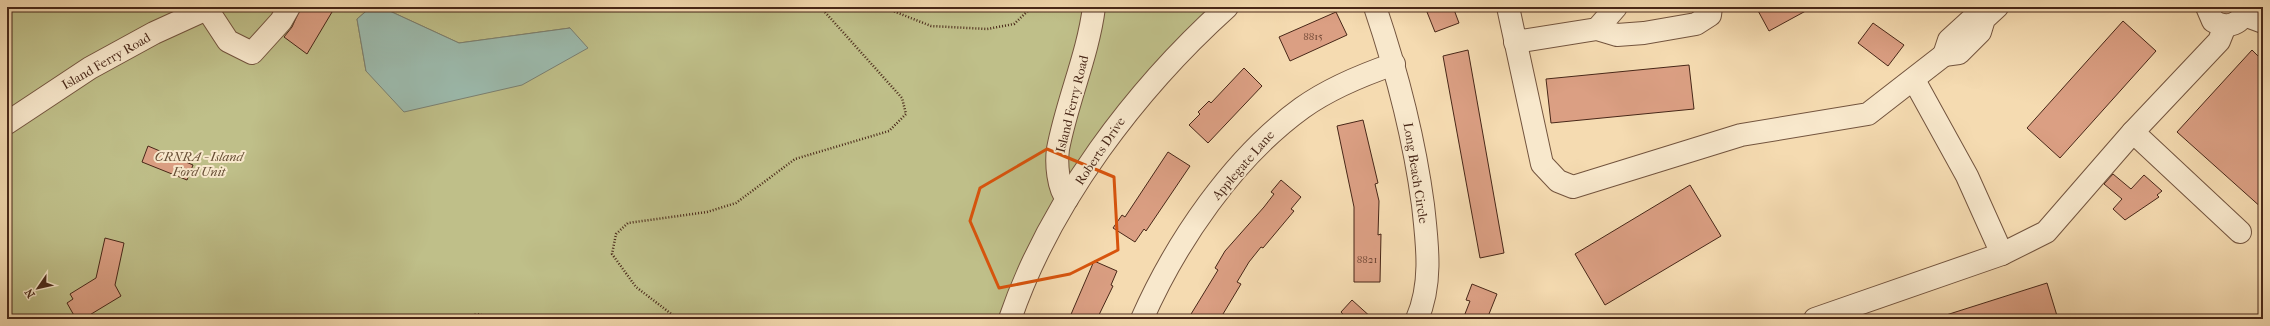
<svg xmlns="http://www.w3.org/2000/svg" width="2270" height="326" viewBox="0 0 2270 326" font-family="'IM FELL French Canon',serif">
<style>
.green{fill:#bfbf89;stroke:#847350}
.water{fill:#9cbbae;stroke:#7a8072}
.building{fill:#db9f83;stroke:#482718}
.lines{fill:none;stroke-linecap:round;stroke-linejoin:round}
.minor-casing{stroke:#73543e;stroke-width:24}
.path{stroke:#482718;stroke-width:2.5;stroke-dasharray:1 2;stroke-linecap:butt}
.minor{stroke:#f8e8cc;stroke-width:22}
.marked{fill:none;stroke:#d8540d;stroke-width:3;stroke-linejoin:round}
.labels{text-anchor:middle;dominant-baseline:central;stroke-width:4;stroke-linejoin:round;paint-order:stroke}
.number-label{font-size:11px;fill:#6d4533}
.street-label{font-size:13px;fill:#482718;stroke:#f8e8cc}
.park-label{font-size:13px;font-style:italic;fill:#664d34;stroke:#f8e8cc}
</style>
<rect width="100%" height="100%" fill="#f5dbb1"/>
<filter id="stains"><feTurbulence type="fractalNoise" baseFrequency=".005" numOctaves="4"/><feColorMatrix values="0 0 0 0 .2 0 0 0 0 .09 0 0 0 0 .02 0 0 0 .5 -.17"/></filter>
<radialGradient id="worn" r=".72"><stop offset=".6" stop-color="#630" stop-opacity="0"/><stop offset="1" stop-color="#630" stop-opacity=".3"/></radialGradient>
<path class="green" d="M 7,7 L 371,7 L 357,19 L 366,71 L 570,28 L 459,43 L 381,7 L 1233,7 L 1131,109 L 1047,237 L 1016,319 L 7,319 Z"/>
<path class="water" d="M 371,7 L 381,7 L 459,43 L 570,28 L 588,48 L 522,85 L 404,112 L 366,71 L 357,19 Z"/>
<g class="building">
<path d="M 301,7 L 335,7 L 307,54 L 284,37 L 292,27 Z"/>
<path d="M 1425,7 L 1453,7 L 1459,23 L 1435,32 Z"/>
<path d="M 1756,7 L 1813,7 L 1769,31 Z"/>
<path d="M 1336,12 L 1347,35 L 1290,61 L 1279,37 Z"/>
<path d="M 2123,21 L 2156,51 L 2060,158 L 2027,128 Z"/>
<path d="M 1873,23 L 1904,45 L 1888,66 L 1858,43 Z"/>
<path d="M 1468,50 L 1504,253 L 1480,258 L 1443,56 Z"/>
<path d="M 2252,50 L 2263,61 L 2263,209 L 2177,132 Z"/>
<path d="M 1689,65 L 1694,109 L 1551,123 L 1546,79 Z"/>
<path d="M 1244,68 L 1262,86 L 1208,143 L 1189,125 L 1200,114 L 1198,112 L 1209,101 L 1211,103 Z"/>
<path d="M 1363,120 L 1378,183 L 1375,184 L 1379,201 L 1378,235 L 1381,234 L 1380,282 L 1354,282 L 1354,207 L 1337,126 Z"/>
<path d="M 148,146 L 193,165 L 187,180 L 142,162 Z"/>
<path d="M 1168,152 L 1190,166 L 1146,231 L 1144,229 L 1135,242 L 1113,228 L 1122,215 L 1125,217 Z"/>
<path d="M 2113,174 L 2131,189 L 2144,175 L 2162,191 L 2157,195 L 2159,197 L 2125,220 L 2113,209 L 2122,199 L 2104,184 Z"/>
<path d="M 1281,180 L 1301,197 L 1291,209 L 1294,211 L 1263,248 L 1261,247 L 1249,262 L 1237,282 L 1241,284 L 1220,319 L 1188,319 L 1218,270 L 1215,268 L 1225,251 L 1264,207 L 1274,194 L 1271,192 Z"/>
<path d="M 1690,185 L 1721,236 L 1605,305 L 1575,254 Z"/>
<path d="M 105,238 L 124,243 L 115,285 L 121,296 L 83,319 L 76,319 L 67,303 L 73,299 L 70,294 L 96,278 Z"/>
<path d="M 1094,261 L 1117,271 L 1111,285 L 1113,286 L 1097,319 L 1069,319 Z"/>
<path d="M 2047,283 L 2058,319 L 1944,319 L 1943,316 Z"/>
<path d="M 1472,284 L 1497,294 L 1487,319 L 1463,319 L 1470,301 L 1466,300 Z"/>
<path d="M 1352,300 L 1373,319 L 1347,319 L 1341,312 Z"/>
</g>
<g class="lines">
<defs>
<g id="minor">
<path d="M 1375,7 C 1397,72 1414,137 1423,205 C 1427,242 1433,283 1417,319"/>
<path d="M 1508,7 L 1542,164 L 1558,181 L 1573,187 L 1741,135 L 1868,114 L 1944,55"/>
<path d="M 2207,7 L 2213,21 C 2227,30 2243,24 2246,7"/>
<path d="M 207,9 L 228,41 L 252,53 L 281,21 L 289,7"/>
<path d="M 2244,15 L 2263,22"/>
<path d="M 1984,19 L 1972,19 L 1949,40 L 1944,55 L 1959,53 L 1980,32 L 1984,19 L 1997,7"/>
<path d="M 1597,29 L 1616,7"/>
<path d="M 1515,42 L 1597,29 L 1617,35 L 1644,33 L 1696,24 L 1710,15 L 1711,7"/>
<path d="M 1914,80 L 1967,176 L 2002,254"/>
<path d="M 7,123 L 90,68 L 154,33 L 211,7"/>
<path d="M 2133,132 L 2240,232"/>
<path d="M 1067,199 C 1058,188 1056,164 1058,149 C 1067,101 1088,55 1094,7"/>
<path d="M 1010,319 C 1050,202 1136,89 1227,7"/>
<path d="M 1142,319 C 1176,242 1233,158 1302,108 C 1330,88 1362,75 1394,64"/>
<path d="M 1815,319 L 2002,254 L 2046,232 L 2133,132 L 2219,41 L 2225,26"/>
</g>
</defs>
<use href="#minor" class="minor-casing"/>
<g class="path">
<path d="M 883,7 L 931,26 L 987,29 L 1014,24 L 1032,7"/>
<path d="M 471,319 L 476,314 L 501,319"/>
<path d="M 678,319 L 636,287 L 612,254 L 616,234 L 628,223 L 707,212 L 736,203 L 795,159 L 889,131 L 906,114 L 902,98 L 824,11 L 823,7"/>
</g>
<use href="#minor" class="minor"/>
</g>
<path class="marked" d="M 1047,149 L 1114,177 L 1118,250 L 1070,274 L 999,288 L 970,221 L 980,188 Z"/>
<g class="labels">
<g class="number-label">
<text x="1313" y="36">8815</text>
<text x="1367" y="259">8821</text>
</g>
<g class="street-label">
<text transform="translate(106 61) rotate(-30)">Island Ferry Road</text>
<text transform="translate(1072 104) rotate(-76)">Island Ferry Road</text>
<text transform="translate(1100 151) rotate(-56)">Roberts Drive</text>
<text transform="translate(1243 165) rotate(-49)">Applegate Lane</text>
<text transform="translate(1416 173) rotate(81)">Long Beach Circle</text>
</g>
<g class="park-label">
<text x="199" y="156">CRNRA - Island<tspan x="199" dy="15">Ford Unit</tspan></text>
</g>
</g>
<rect width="2270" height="326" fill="none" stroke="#f5dbb1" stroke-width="24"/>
<rect x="8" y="8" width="2254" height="310" fill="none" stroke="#482718" stroke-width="2"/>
<rect x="12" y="12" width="2246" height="302" fill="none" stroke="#482718"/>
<g transform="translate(38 288) rotate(236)" stroke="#f8e8cc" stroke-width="3" paint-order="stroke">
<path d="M0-3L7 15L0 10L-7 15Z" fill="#482718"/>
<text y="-6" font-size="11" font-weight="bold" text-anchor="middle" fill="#482718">N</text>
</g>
<rect width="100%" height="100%" filter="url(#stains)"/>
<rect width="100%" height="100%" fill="url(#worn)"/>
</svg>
